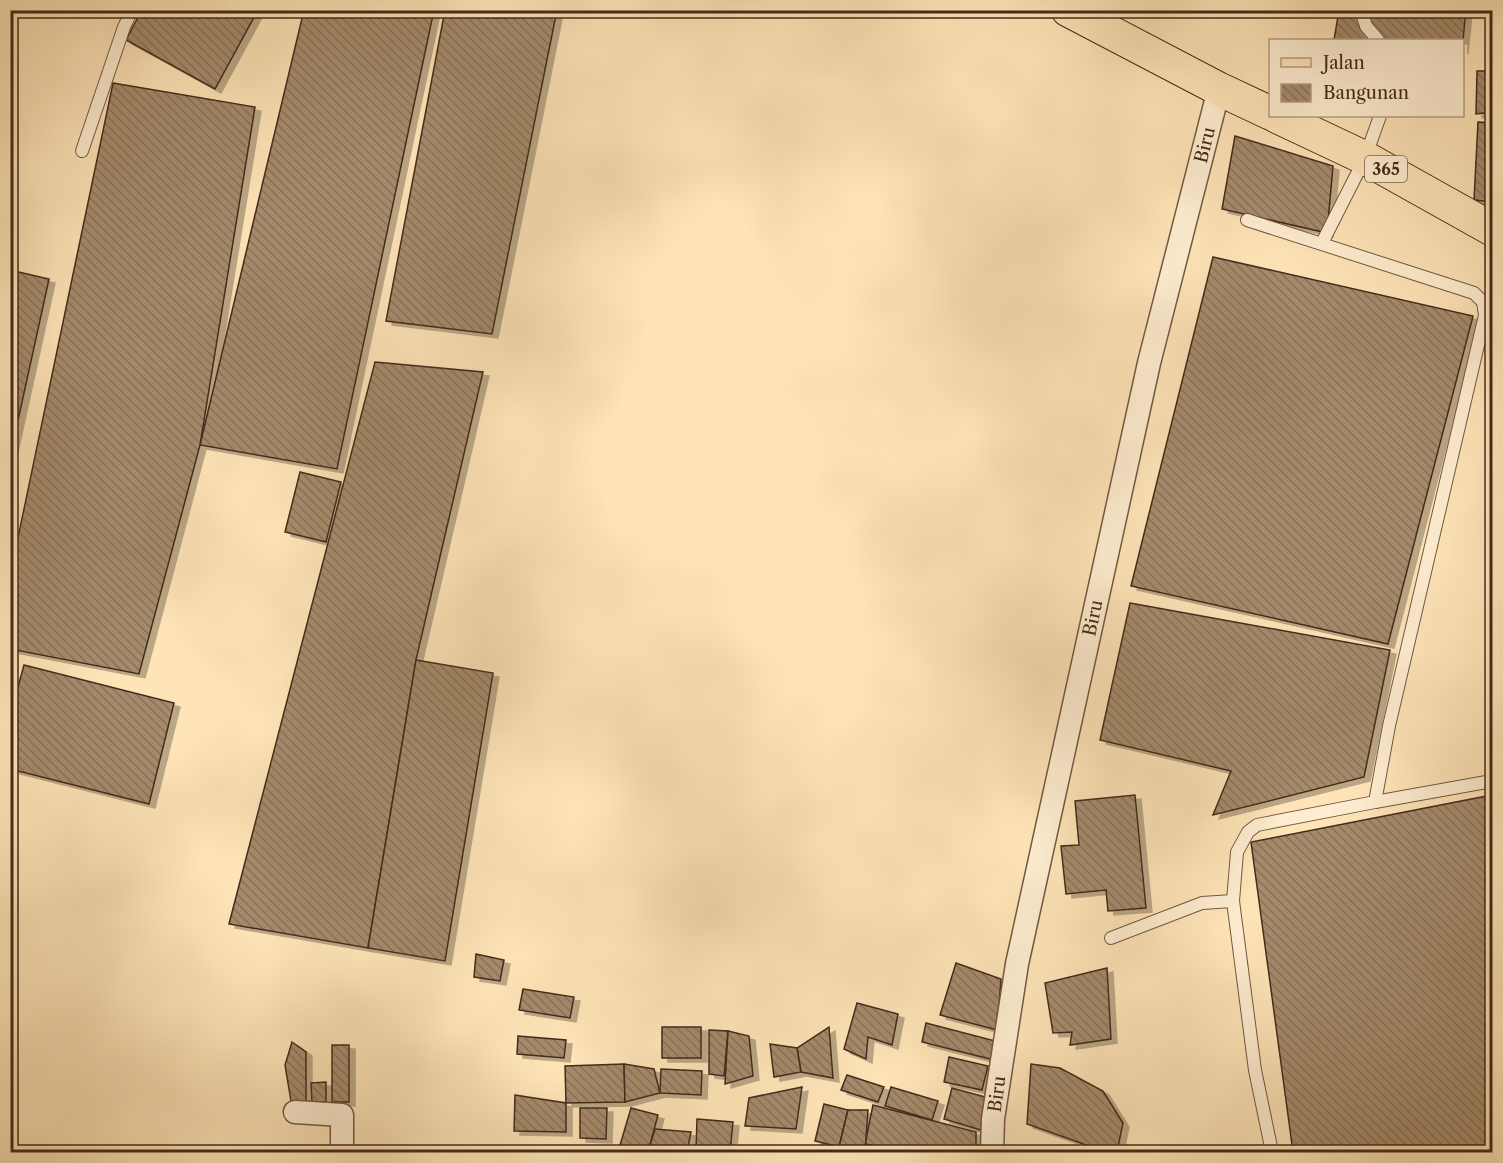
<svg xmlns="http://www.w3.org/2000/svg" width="1503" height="1163" viewBox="0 0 1503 1163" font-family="'Libre Caslon Text',serif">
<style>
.building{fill:url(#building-back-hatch);stroke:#442a1b;stroke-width:1.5;filter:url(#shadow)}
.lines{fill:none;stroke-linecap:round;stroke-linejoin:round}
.lane-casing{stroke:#725842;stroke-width:14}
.street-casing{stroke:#725842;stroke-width:25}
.primary-casing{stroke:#442a1b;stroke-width:35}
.lane{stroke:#feedd0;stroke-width:12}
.street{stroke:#feedd0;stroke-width:22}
.primary{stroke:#fee4b7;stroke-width:33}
.labels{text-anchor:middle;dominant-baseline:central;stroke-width:4.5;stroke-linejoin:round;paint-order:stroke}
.shield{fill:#feedd0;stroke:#7c6451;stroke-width:1.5}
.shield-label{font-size:16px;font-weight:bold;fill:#442a1b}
.street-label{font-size:18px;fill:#442a1b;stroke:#feedd0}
</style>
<defs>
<pattern id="building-back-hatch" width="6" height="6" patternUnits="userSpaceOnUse" patternTransform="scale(1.5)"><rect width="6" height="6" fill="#a58b6c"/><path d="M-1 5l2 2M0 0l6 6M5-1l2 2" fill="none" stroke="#887258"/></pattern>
<filter id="shadow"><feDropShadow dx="6" dy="4" stdDeviation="0" flood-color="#0004"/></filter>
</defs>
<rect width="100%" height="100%" fill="#fee4b7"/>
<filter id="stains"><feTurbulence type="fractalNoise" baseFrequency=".00333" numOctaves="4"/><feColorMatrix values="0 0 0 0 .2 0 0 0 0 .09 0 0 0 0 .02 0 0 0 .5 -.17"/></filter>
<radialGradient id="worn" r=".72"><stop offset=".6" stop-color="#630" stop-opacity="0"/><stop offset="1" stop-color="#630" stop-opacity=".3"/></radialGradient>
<g class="building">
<path d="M 142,10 L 258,10 L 215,89 L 126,40 Z"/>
<path d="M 304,10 L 434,10 L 337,469 L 200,445 Z"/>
<path d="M 445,10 L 557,10 L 492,334 L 386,321 Z"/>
<path d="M 1339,10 L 1466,10 L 1462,50 L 1462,40 L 1334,40 Z"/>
<path d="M 1477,71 L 1492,71 L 1492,112 L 1476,114 Z"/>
<path d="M 113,83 L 255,107 L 200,445 L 139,674 L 10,649 L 10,576 Z"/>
<path d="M 1478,122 L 1492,123 L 1492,202 L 1474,200 Z"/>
<path d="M 1235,136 L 1333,166 L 1327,233 L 1222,209 Z"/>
<path d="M 1213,257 L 1473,316 L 1388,644 L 1131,586 Z"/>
<path d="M 10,270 L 49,279 L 10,457 Z"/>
<path d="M 375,362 L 483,372 L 416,660 L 368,948 L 229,924 Z"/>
<path d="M 300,472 L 341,482 L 326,542 L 285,532 Z"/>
<path d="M 1130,603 L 1390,650 L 1364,777 L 1213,815 L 1231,771 L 1100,740 Z"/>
<path d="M 416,660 L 493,673 L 445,961 L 368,948 Z"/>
<path d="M 24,665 L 174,703 L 149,804 L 10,769 L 10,716 Z"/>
<path d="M 1135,795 L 1146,908 L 1108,911 L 1106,890 L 1066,894 L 1061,846 L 1079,845 L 1075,801 Z"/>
<path d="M 1492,795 L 1492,1152 L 1293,1152 L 1251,842 Z"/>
<path d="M 476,954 L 504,960 L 500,981 L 474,977 Z"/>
<path d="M 956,963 L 1001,979 L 997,1030 L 940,1015 Z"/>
<path d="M 1107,968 L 1111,1039 L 1070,1045 L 1072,1032 L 1053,1033 L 1045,983 Z"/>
<path d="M 523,989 L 574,997 L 570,1018 L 519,1010 Z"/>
<path d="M 857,1003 L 898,1014 L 892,1045 L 868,1037 L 866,1059 L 844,1049 Z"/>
<path d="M 926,1023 L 999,1042 L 994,1060 L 922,1042 Z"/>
<rect x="662" y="1027" width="39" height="31"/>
<path d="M 829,1027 L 833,1078 L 801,1072 L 797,1048 Z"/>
<path d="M 709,1030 L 728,1031 L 724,1076 L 709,1074 Z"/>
<path d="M 728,1031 L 749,1036 L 753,1076 L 725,1084 Z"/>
<path d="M 518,1036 L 566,1040 L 564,1058 L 517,1054 Z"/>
<path d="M 292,1042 L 306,1052 L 306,1102 L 291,1101 L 285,1065 Z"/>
<path d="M 770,1044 L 797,1048 L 801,1072 L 774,1077 Z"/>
<rect x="332" y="1045" width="17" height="57"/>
<path d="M 949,1057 L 988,1066 L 982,1090 L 944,1082 Z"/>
<path d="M 624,1064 L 625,1102 L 566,1103 L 565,1066 Z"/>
<path d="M 624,1064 L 654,1069 L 660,1093 L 625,1102 Z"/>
<path d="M 1031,1064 L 1060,1068 L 1103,1091 L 1123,1123 L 1117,1152 L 1106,1152 L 1027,1124 Z"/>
<path d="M 661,1069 L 702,1071 L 701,1095 L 660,1093 Z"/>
<path d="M 847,1075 L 884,1087 L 878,1102 L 841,1090 Z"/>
<path d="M 326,1082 L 326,1102 L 312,1102 L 311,1083 Z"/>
<path d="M 802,1087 L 796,1129 L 745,1126 L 749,1098 Z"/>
<path d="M 891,1087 L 938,1101 L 932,1120 L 885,1106 Z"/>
<path d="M 952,1088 L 989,1098 L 984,1131 L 944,1119 Z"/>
<path d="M 515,1095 L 566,1103 L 566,1132 L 514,1131 Z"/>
<path d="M 824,1104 L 848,1110 L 839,1147 L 815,1141 Z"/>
<path d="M 873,1105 L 976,1132 L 976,1152 L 908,1152 L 865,1144 Z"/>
<path d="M 580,1108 L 607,1108 L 606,1139 L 580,1138 Z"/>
<path d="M 631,1108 L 658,1115 L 648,1152 L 618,1152 Z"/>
<path d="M 848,1110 L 868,1110 L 865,1152 L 839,1147 Z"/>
<path d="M 697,1119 L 733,1122 L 730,1152 L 696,1152 Z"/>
<path d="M 655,1129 L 691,1132 L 687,1152 L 648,1152 Z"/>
</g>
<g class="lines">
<defs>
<g id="lane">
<path d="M 1361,10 L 1366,26 L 1378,40"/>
<path d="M 82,151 L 124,27 L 132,10"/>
<path d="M 1247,220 L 1474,293 L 1483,302 L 1485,315 L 1389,726 L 1375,802 L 1257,825 L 1248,832 L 1237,852 L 1233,901 L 1255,1070 L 1272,1152"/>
<path d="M 1322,243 L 1365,158 L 1380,116"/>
<path d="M 1375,802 L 1492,781"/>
<path d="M 1111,938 L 1202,903 L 1233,901"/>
</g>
<g id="street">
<path d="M 295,1112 L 342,1115 L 342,1152"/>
<path d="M 992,1152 L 993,1119 L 1017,964 L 1149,363 L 1219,89"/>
</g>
<g id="primary">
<path d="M 1068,10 L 1219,89 L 1270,113"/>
<path d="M 1276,116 L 1365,158 L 1492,229"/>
</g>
</defs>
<use href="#lane" class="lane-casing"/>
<use href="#street" class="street-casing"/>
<use href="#primary" class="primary-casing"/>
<use href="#lane" class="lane"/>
<use href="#street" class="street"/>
<use href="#primary" class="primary"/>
</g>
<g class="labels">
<rect class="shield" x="1365" y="156" width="42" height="26" rx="4.5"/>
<g class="shield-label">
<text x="1386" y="169">365</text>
</g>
<g class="street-label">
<text transform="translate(1205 145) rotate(-76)">Biru</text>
<text transform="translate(1093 618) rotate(-78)">Biru</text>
<text transform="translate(997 1094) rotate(-82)">Biru</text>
</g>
</g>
<rect width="1503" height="1163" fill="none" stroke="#fee4b7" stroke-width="36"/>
<rect x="12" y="12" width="1479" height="1139" fill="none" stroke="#442a1b" stroke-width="3"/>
<rect x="18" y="18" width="1467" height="1127" fill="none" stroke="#442a1b" stroke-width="1.5"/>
<rect x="1269" y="39" width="195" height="78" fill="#feedd0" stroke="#b49f88" stroke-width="1.5"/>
<rect x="1281" y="58" width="30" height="9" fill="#fee4b7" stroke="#b49f88" stroke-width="1.5"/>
<text x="1323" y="69" font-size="18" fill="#442a1b">Jalan</text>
<rect x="1281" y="84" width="30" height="18" fill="url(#building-back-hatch)" stroke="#b49f88" stroke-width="1.5"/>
<text x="1323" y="99" font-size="18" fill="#442a1b">Bangunan</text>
<rect width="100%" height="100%" filter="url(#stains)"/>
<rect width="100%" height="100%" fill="url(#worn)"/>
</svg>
